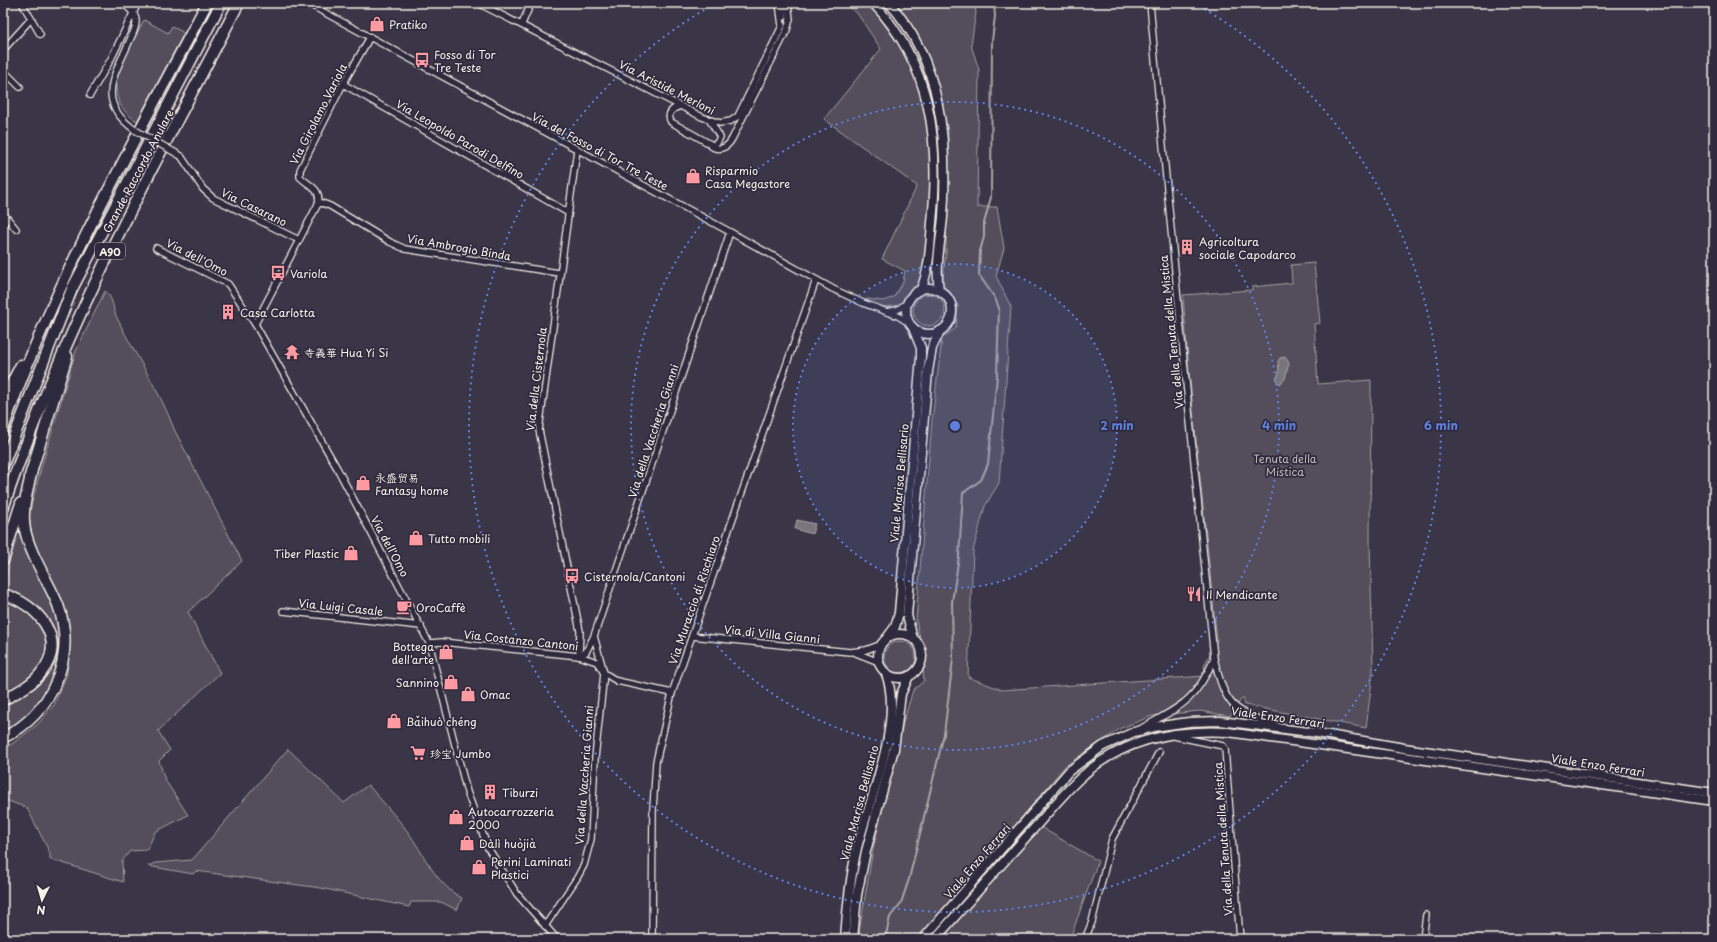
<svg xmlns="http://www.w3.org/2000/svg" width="1717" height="942" viewBox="0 0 1717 942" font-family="'Playpen Sans','LXGW WenKai TC',sans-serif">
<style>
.green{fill:#534e5c;stroke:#a4a0a2}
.water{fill:#78747b;stroke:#aaa6a7}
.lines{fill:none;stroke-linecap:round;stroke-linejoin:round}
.stream{stroke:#aaa6a7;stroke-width:2}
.minor-casing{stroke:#f4f1e8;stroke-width:8}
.secondary-casing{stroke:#f4f1e8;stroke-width:11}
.motorway-casing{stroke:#f4f1e8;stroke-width:13}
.minor{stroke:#2f2a3d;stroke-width:5.5}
.secondary{stroke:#2f2a3d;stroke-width:8}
.motorway{stroke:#2f2a3d;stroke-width:10}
.minor-bridge-casing{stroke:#f4f1e8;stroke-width:8;stroke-linecap:butt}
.minor-bridge{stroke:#2f2a3d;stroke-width:5.5}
.ring{fill:none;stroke:#5e7fdd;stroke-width:2;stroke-dasharray:2 4}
.labels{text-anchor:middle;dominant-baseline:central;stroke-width:3.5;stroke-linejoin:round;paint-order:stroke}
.shield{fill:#2f2a3d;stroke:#b9b5b5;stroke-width:1}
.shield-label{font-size:10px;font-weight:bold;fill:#f4f1e8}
.poi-label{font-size:11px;fill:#f4f1e8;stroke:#2f2a3d;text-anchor:start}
.street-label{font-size:11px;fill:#f4f1e8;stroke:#2f2a3d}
.park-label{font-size:11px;fill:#bcb8b7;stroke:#2f2a3d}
.centre{fill:#5e7fdd;stroke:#2f2a3d;stroke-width:2}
.ring-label{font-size:12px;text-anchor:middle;font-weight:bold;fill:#5e7fdd;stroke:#2f2a3d;stroke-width:3.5;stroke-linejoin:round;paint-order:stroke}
</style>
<rect width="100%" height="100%" fill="#3b3647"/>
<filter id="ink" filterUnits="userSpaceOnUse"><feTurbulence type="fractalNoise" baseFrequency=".025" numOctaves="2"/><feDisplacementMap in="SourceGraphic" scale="8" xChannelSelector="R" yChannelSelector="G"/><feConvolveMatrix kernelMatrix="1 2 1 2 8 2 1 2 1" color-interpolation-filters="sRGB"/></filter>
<g filter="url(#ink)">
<g class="green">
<path d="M 844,3 L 869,3 L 908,58 L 918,84 L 930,141 L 933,169 L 922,280 L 902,303 L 897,306 L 881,307 L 865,301 L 867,299 L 884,301 L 894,297 L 903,282 L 905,271 L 882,259 L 917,186 L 824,119 L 881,49 L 857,13 Z"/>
<path d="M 889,3 L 974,3 L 976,12 L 971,45 L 979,70 L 977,207 L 997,207 L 1004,248 L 996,276 L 1011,307 L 999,483 L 985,506 L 973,551 L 968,677 L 1002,690 L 1206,676 L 1204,666 L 1217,640 L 1189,372 L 1183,295 L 1252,290 L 1252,287 L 1292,283 L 1291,265 L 1314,263 L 1320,323 L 1314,324 L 1318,384 L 1371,380 L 1370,540 L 1373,671 L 1366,728 L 1245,705 L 1243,697 L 1230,716 L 1200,711 L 1152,716 L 1121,728 L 1065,766 L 1018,822 L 1042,828 L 1098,861 L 1070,939 L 858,939 L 873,849 L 903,723 L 913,690 L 924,681 L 921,643 L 916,620 L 932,421 L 942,338 L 956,328 L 958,305 L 942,287 L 946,251 L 948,130 L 926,54 Z"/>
<path d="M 144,20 L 168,33 L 172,26 L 184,33 L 137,121 C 94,94 128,52 144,20 Z"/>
<path d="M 105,291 C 114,298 112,308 117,318 C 135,356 160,390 174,429 L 242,561 L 188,612 L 220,673 L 158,731 L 170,750 L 159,761 L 165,780 L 188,815 L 155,832 L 147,850 L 130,851 L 122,861 L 123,882 L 50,859 L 50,853 L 27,808 L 3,799 L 3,747 L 12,744 L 38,724 L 54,705 L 67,674 L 70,636 L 68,618 L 32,541 L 29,514 L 41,468 L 76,351 Z"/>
<circle cx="929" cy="310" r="16"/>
<path d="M 19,525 C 49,591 89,653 28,716 C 21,723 11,728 3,734 L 3,705 L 47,673 C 48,658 51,641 50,626 C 48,607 19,593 3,588 Z"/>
<path d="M 3,600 C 29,606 57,632 44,661 C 37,677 17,686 3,694 Z"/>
<circle cx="900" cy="657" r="16"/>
<path d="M 288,749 L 344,803 L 368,785 C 381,800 396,816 408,832 C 424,854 436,885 462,898 L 457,910 L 441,902 L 411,902 L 409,907 L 321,888 L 196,871 L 193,874 L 148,866 L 155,863 L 192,860 Z"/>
</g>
<g class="water">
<path d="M 1285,357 L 1289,363 L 1285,379 L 1280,384 L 1276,380 L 1279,372 L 1278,361 L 1280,358 Z"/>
<path d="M 797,520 L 815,524 L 812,534 L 795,529 Z"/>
</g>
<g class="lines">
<path class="stream" d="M 885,939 L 890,917 L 901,903 L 909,879 L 944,734 L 953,659 L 952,602 L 959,556 L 963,493 L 981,480 L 988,464 L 997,376 L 999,308 L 995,298 L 979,275 L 980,251 L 984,237 L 984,223 L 991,197 L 992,41 L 995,16 L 994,3"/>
<defs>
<g id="minor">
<path d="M 22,3 L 40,34"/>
<path d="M 122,3 C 128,7 135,12 136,20 C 137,26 133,34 130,40 C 115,75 94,101 135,130"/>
<path d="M 307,3 L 730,232 L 833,289 L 863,303 L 898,316 L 909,323"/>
<path d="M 478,3 L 702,117 L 720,123 L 731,121 L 738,116 L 782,26 L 779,3"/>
<path d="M 784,3 L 784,17"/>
<path d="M 1150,3 C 1169,222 1192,440 1214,658 C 1226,707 1231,710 1278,726"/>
<path d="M 522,24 L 531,3"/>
<path d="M 3,50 L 31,19"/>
<path d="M 3,70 L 20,87"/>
<path d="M 343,84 L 567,212"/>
<path d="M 90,95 L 111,59 L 138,3"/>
<path d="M 681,106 C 673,108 666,113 671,122 L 712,145 L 717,143 L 720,137 L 710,121"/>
<path d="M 710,145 C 718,152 727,148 732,139 L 787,30 L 790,19 L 788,3"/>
<path d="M 577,150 L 539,430 L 580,631 L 579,656"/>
<path d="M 181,156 L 203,189 L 213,198 L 299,240"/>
<path d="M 318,204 L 322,203 L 330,206 L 390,242 L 405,249 L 559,273"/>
<path d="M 3,213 L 16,229"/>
<path d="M 156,248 L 228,284 L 255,324 L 337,468 L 429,643 L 467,792 L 488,848 L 517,894 L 557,939"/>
<path d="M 887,312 L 897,310 L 907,303"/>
<path d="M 255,324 L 318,204 C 322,189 309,186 300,177 L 300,170 L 343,84 L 370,37"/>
<path d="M 283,611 L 421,626"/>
<path d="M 692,636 L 850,652 L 866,650 L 882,644"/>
<path d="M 429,643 L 442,642 L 579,656 L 597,662 L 604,673 L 617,681 L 672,693"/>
<path d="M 856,653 L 879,662"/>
<path d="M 579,656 L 586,652 L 594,636 L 730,232"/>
<path d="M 1142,728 C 1181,706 1195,702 1214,659"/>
<path d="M 1174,736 L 1223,746 L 1225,749 L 1240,939"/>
<path d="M 545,926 L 577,878 L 584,865 L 591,839 L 595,758 L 604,673 L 594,636"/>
<path d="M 652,939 L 653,809 L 656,762 L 672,693 L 816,280"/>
<path d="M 1085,939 L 1092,922 L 1112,839 L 1159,752"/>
<path d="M 1423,939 L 1426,915"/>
</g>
<g id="secondary">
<path d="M 873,3 C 932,65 940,141 932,223 C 930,245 930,268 921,289"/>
<path d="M 889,3 C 942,61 948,142 943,217 C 941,240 935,266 939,290"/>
<circle cx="929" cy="311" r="23"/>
<circle cx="900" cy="656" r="22"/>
<path d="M 886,639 L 895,627 L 899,613 L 921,357 L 921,348 L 913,328"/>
<path d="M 913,639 L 907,615 L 928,371 L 932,348 L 940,331"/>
<path d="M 845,939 C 847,909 850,878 857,848 C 869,800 904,721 886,674"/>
<path d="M 853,939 L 857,895 L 866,851 L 894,749 L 901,694 L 909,676"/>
<path d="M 923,939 L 1069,771 L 1103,746 L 1134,732 L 1154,727 L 1189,722 L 1220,721 L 1317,733 L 1404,748 L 1714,793"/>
<path d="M 935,939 C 965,905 996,871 1026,837 C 1044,818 1060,797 1079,779 C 1120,740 1174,729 1228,732 L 1714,801"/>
</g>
<g id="motorway">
<path d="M 3,400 L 21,365"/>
<path d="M 3,429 C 55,280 134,142 207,3"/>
<path d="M 3,465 L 72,289 L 221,3"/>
<path d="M 30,476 L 67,356"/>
<path d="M 3,509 C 12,480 23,452 34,424 C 90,278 167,141 239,3"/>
<path d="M 3,560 L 21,503"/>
<path d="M 3,594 C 37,604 69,639 41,673 C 32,685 16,693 3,700"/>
<path d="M 3,738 C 52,713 77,658 58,605 C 48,580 31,557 25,530 C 21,510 28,489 32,470"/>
</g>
</defs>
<use href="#minor" class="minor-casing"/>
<use href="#secondary" class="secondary-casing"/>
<use href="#motorway" class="motorway-casing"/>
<use href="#minor" class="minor"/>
<use href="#secondary" class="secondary"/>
<use href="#motorway" class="motorway"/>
<defs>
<path id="minor-bridge" d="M 135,130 L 181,156"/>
</defs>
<use href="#minor-bridge" class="minor-bridge-casing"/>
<use href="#minor-bridge" class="minor-bridge"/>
</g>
</g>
<circle cx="955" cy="426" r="162" fill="#5e7fdd" fill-opacity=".12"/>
<g class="ring">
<circle cx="955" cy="426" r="162"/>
<circle cx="955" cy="426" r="324"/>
<path d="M1194 3A486 486 0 1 1 716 3"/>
</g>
<defs>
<symbol id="shop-bare" viewBox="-9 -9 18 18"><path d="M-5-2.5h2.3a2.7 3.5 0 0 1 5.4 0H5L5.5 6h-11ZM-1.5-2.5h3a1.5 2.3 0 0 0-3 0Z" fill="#ff9aa2" stroke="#2f2a3d" stroke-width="2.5" paint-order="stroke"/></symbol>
<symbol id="bus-bare" viewBox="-9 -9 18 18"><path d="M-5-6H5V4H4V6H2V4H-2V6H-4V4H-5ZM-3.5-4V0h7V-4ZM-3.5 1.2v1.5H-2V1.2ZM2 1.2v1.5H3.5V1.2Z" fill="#ff9aa2" stroke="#2f2a3d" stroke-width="2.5" paint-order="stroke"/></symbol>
<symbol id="building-bare" viewBox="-9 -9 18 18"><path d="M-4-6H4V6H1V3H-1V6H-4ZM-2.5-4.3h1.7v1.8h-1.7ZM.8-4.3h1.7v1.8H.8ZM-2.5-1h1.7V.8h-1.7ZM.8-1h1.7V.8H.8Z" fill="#ff9aa2" stroke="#2f2a3d" stroke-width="2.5" paint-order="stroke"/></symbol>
<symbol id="temple-bare" viewBox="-9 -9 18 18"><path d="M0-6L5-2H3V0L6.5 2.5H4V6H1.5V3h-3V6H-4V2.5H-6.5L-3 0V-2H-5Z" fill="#ff9aa2" stroke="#2f2a3d" stroke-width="2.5" paint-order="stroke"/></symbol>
<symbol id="restaurant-bare" viewBox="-9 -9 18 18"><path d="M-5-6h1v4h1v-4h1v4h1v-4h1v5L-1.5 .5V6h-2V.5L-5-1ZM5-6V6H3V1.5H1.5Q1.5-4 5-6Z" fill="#ff9aa2" stroke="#2f2a3d" stroke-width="2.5" paint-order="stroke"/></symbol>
<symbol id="cafe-bare" viewBox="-9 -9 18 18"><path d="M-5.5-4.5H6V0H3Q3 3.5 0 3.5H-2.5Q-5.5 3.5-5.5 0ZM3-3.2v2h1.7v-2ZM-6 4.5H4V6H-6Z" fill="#ff9aa2" stroke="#2f2a3d" stroke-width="2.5" paint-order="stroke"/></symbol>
<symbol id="supermarket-bare" viewBox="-9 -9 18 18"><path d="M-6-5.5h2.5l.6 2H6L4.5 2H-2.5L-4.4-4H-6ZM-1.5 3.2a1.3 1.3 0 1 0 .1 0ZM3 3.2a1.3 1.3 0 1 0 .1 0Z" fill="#ff9aa2" stroke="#2f2a3d" stroke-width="2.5" paint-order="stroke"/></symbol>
</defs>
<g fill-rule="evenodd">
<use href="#shop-bare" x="366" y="13" width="22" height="22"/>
<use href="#bus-bare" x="411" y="49" width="22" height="22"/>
<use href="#shop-bare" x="682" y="165" width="22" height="22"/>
<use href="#building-bare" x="1176" y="236" width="22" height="22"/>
<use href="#bus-bare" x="267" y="262" width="22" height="22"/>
<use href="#building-bare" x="217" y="301" width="22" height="22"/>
<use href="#temple-bare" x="281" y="341" width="22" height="22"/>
<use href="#shop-bare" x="352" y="472" width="22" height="22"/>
<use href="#shop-bare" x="405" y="527" width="22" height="22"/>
<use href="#shop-bare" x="340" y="542" width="22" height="22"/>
<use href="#bus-bare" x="561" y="565" width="22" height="22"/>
<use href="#restaurant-bare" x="1183" y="583" width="22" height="22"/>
<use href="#cafe-bare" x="393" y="596" width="22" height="22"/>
<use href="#shop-bare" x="435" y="641" width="22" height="22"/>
<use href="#shop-bare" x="440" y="671" width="22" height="22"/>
<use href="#shop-bare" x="457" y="683" width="22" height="22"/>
<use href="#shop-bare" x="383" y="710" width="22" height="22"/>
<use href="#supermarket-bare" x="407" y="742" width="22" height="22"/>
<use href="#building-bare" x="479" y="781" width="22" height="22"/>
<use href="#shop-bare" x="445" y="806" width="22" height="22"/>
<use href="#shop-bare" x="456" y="832" width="22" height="22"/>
<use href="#shop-bare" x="468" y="856" width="22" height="22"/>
</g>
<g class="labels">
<rect class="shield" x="95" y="243" width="30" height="16" rx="3"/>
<g class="shield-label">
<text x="110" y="251">A90</text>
</g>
<g class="poi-label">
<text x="389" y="24">Pratiko</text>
<text x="434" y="54">Fosso di Tor<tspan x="434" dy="13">Tre Teste</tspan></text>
<text x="705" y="170">Risparmio<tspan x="705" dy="13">Casa Megastore</tspan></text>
<text x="1199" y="241">Agricoltura<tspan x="1199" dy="13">sociale Capodarco</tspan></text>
<text x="290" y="273">Variola</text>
<text x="240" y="312">Casa Carlotta</text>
<text x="304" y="352">寺義華 Hua Yi Si</text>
<text x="375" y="477">永盛贸易<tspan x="375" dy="13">Fantasy home</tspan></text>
<text x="428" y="538">Tutto mobili</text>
<text x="339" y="553" text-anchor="end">Tiber Plastic</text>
<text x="584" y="576">Cisternola/Cantoni</text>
<text x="1206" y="594">Il Mendicante</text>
<text x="416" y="607">OroCaffè</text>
<text x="434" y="646" text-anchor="end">Bottega<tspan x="434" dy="13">dell'arte</tspan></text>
<text x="439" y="682" text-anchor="end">Sannino</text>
<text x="480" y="694">Omac</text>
<text x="406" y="721">Bǎihuò chéng</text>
<text x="430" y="753">珍宝 Jumbo</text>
<text x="502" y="792">Tiburzi</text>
<text x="468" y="811">Autocarrozzeria<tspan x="468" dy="13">2000</tspan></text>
<text x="479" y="843">Dàlì huòjià</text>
<text x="491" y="861">Perini Laminati<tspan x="491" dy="13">Plastici</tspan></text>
</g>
<g class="street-label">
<text transform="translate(667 87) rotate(27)">Via Aristide Merloni</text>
<text transform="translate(318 114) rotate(-63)">Via Girolamo Variola</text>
<text transform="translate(460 139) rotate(30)">Via Leopoldo Parodi Delfino</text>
<text transform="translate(600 151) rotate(28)">Via del Fosso di Tor Tre Teste</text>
<text transform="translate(138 171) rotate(-62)">Grande Raccordo Anulare</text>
<text transform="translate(254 207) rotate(26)">Via Casarano</text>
<text transform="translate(459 247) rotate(10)">Via Ambrogio Binda</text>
<text transform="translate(197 257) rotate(27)">Via dell'Omo</text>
<text transform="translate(1171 332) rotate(-96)">Via della Tenuta della Mistica</text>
<text transform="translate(536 379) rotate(-83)">Via della Cisternola</text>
<text transform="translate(653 431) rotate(-72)">Via della Vaccheria Gianni</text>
<text transform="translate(899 483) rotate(-85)">Viale Marisa Bellisario</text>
<text transform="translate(390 546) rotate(62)">Via dell'Omo</text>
<text transform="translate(694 600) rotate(-71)">Via Muraccio di Rischiaro</text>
<text transform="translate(341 607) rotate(6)">Via Luigi Casale</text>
<text transform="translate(772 634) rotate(6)">Via di Villa Gianni</text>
<text transform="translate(521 640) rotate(6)">Via Costanzo Cantoni</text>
<text transform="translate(1278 717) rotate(8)">Viale Enzo Ferrari</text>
<text transform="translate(1598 765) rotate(9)">Viale Enzo Ferrari</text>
<text transform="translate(584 775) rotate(-86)">Via della Vaccheria Gianni</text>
<text transform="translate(859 803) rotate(-75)">Viale Marisa Bellisario</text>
<text transform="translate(1223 839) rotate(-94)">Via della Tenuta della Mistica</text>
<text transform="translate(977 861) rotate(-49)">Viale Enzo Ferrari</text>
</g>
<g class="park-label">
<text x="1285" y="458">Tenuta della<tspan x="1285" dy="13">Mistica</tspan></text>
</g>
</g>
<circle cx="955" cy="426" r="6" class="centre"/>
<g class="ring-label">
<text x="1117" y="430">2 min</text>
<text x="1279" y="430">4 min</text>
<text x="1441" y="430">6 min</text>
</g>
<rect width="1717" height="942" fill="none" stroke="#2f2a3d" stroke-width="16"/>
<rect x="8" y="8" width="1701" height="926" fill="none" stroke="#f4f1e8" stroke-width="1.5" filter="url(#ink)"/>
<g transform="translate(42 900) rotate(185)" stroke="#2f2a3d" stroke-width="3" paint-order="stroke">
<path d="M0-3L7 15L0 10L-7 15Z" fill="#f4f1e8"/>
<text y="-6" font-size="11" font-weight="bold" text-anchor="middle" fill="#f4f1e8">N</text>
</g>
</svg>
